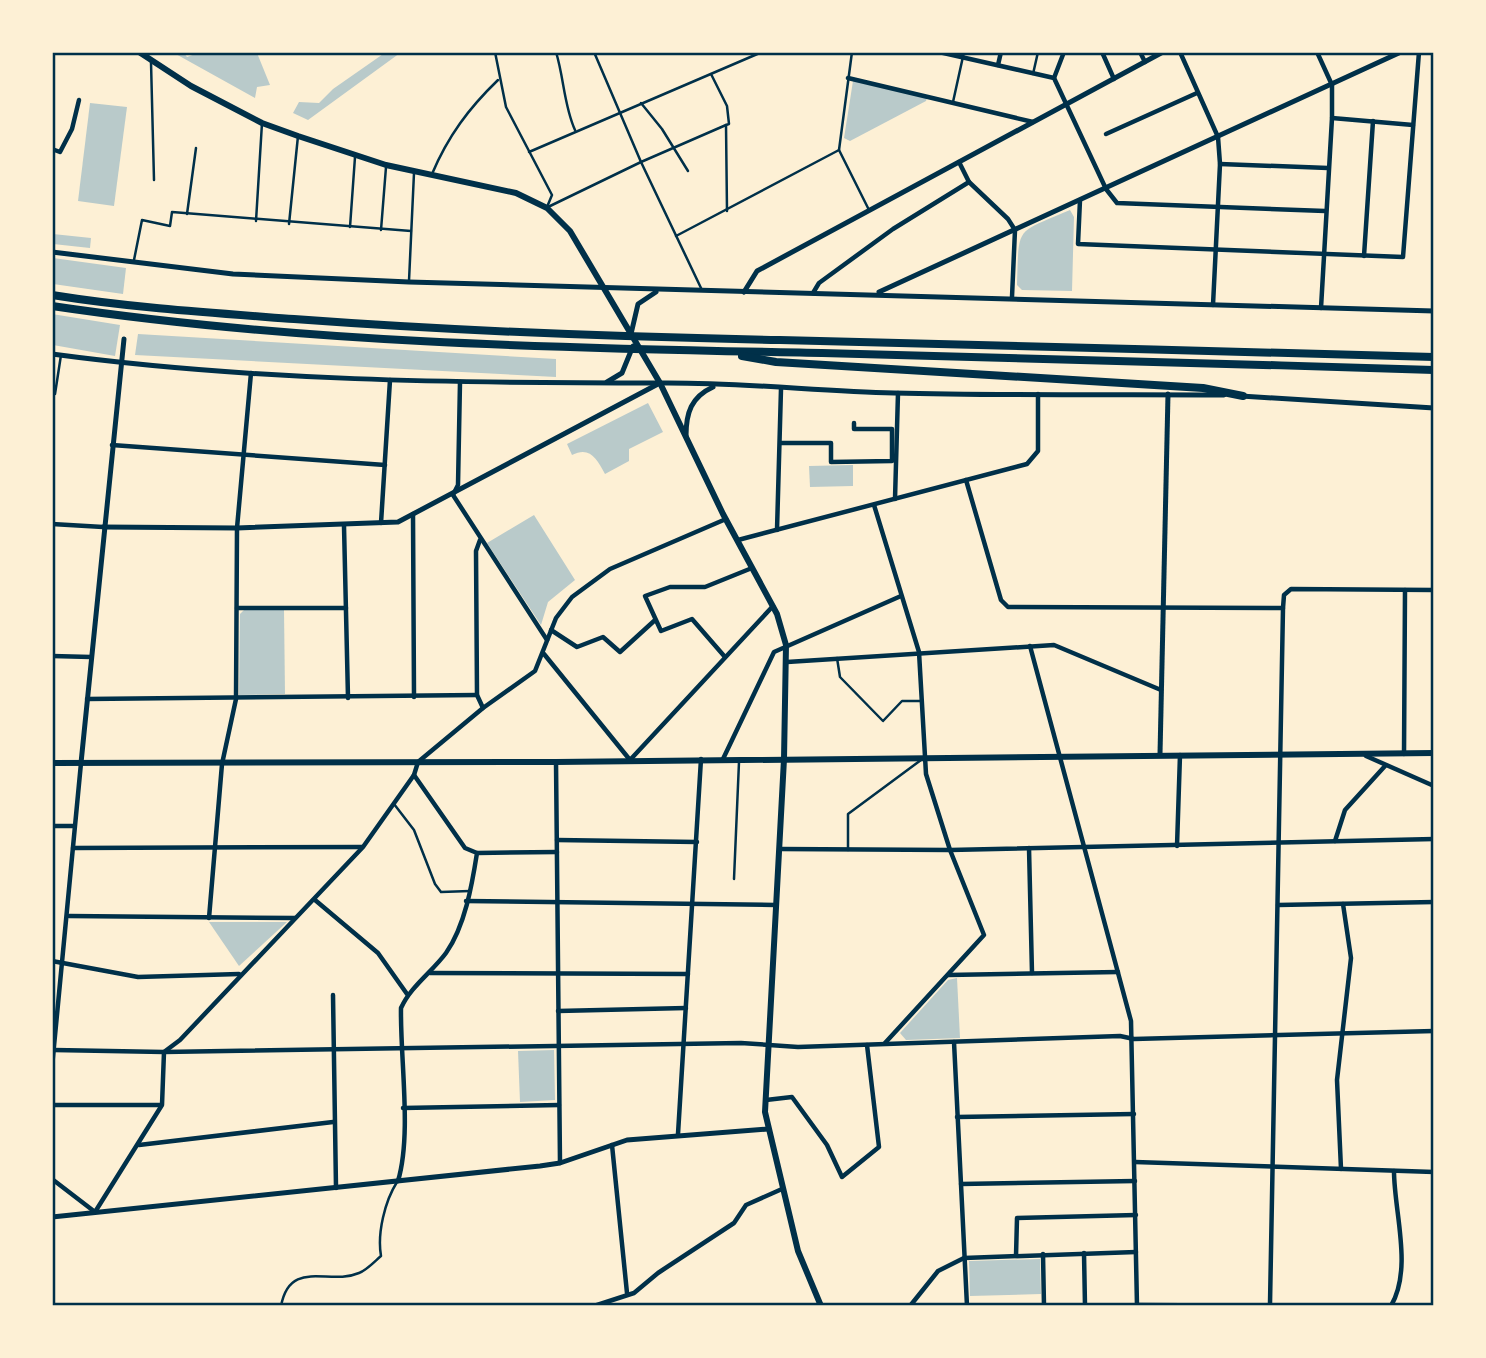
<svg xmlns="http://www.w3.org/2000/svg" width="1486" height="1358" viewBox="0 0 1486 1358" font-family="Barlow,sans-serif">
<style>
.green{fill:#b9caca}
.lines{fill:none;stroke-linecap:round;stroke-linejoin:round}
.service{stroke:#003049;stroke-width:2.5}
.minor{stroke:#003049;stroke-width:4.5}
.tertiary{stroke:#003049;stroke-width:5}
.secondary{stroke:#003049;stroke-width:6}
.motorway{stroke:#003049;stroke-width:8}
.neatline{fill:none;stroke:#003049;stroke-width:2.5}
</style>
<rect width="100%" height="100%" fill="#fdf0d5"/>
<g class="green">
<path d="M 386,52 L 400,53 L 308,120 L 293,113 L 299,102 L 319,103 L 333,89 Z"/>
<path d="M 174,53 L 184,53 L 187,57 L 198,53 L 257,53 L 270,85 L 257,87 L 255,98 Z"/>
<path d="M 853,81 L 927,98 L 926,101 L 850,141 L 844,138 Z"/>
<path d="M 90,103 L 127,107 L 114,206 L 78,201 Z"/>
<path d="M 1070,210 L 1074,217 L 1072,291 L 1022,290 L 1017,285 C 1019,224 1015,234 1070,210 Z"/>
<path d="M 53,234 L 91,238 L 90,248 L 53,244 Z"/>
<path d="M 53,258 L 126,268 L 123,294 L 53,284 Z"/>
<path d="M 52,314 L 120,325 L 115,356 L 53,345 Z"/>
<path d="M 138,334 L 556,359 L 556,377 L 135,355 Z"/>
<path d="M 648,403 L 663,432 L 629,449 L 629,461 L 605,474 C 597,459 590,446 572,455 L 567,444 Z"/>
<path d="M 853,465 L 853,486 L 810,487 L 809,466 Z"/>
<path d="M 534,515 L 575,580 L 548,602 L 541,625 L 487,543 Z"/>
<path d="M 244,610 L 284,610 L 285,694 L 239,695 L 240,614 Z"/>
<path d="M 209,922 L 287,922 L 239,966 Z"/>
<path d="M 957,978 L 960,1038 L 906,1040 L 900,1033 L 948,980 Z"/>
<path d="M 554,1050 L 555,1100 L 520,1102 L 518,1051 Z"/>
<path d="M 1040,1259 L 1041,1294 L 970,1296 L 969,1261 Z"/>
</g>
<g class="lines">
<g class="service">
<path d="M 495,52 L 506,107 L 552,195 L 547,207"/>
<path d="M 556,52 C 564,78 564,106 575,130"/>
<path d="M 594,52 L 641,162 L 701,288"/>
<path d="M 852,52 L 839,150 L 869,210"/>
<path d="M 151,62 L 154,180"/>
<path d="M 711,74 L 727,106 L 729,124 L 726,125 L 727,211"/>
<path d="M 1033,74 L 1038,52"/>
<path d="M 953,102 L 964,52"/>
<path d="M 641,103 L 662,129 L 688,171"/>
<path d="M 529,152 L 762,52"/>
<path d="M 432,174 C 448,136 469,108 498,80"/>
<path d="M 548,207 L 641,162 L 726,125"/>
<path d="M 187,214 L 196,148"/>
<path d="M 256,221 L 262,123"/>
<path d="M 289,224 L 298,136"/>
<path d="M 350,227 L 355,157"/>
<path d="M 381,230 L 386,167"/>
<path d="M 676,236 L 839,150"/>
<path d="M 134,260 L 142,220 L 170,226 L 172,212 L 411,231"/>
<path d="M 409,281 L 414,173"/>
<path d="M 52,394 L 55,394 L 61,355"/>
<path d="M 837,658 L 840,677 L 883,721 L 902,701 L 921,701"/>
<path d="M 394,804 L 414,830 L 435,884 L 441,892 L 470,891"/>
<path d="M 848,850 L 848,814 L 921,760"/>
<path d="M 734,879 L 739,762"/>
<path d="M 281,1306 C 290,1258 329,1286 359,1273 C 367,1270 375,1261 381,1256 C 377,1233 385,1201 397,1182"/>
</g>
<g class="minor">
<path d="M 939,52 L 1054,78 L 1106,189 L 1117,203 L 1325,211"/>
<path d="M 1102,52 L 1114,79"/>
<path d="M 1140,52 L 1145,62"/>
<path d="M 1180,52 L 1218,137 L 1220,164 L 1213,305"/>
<path d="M 1317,52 L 1332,85 L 1332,118 L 1321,308"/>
<path d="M 998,65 L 1001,52"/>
<path d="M 848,78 L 1033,122"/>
<path d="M 1054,78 L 1064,52"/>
<path d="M 1332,118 L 1413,125"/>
<path d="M 1106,134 L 1197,93"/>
<path d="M 52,149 L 60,152 L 72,129 L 79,100"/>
<path d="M 1220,164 L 1328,168"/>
<path d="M 969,182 L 1008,219 L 1015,230 L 1012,297"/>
<path d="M 1080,200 L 1078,244 L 1403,257 L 1419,52"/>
<path d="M 1364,256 L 1373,121"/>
<path d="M 813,293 L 819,283 L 893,229 L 969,182 L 959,162"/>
<path d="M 460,382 L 458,485 L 453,495 L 547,640"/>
<path d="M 781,443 L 831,443 L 831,462 L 892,461 L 892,429 L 854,429 L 854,423"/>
<path d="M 112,445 L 385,465"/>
<path d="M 966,480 L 1001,600 L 1008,607 L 1283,608 L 1270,1304"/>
<path d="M 895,499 L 898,393"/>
<path d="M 874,505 L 919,652 L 926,774 L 950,850 L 984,935 L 885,1043"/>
<path d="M 413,514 L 414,697"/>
<path d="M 381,523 L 390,380"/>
<path d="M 52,524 L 103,527"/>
<path d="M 344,526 L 348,698"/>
<path d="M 777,530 L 781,389"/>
<path d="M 480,540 L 476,551 L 477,695 L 483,708"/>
<path d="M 738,540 L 1027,464 L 1038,451 L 1038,394"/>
<path d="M 237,608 L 346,608"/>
<path d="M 1283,608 L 1284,595 L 1291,589 L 1434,590"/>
<path d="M 551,630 L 577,647 L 603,637 L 620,652 L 654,621"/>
<path d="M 1030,646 L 1131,1021 L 1137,1306"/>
<path d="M 544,654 L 630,760 L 773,606"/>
<path d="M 52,656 L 91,657"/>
<path d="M 725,657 L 692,619 L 661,631 L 645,596 L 670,587 L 705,587 L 752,568"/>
<path d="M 787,662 L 1054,645 L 1161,690"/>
<path d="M 87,699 L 477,695"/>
<path d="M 1404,754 L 1405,590"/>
<path d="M 1366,756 L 1434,786"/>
<path d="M 723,759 L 774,652 L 901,596"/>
<path d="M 556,762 L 560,1163"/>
<path d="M 52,826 L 74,826"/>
<path d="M 557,840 L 697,842"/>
<path d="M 1335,841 L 1345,810 L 1385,766"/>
<path d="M 1177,846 L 1180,755"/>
<path d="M 73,848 L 362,847"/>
<path d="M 1029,848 L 1032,973"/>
<path d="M 780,849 L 950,850 L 1434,839"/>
<path d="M 477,853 L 557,852"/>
<path d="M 315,900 L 378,953 L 407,994"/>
<path d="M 466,901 L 775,905"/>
<path d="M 1278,905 L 1434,902"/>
<path d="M 69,916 L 295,918"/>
<path d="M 209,918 L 222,764 L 236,699 L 237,528 L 251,373"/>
<path d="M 52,961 L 138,977 L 239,974"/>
<path d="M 430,973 L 688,974"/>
<path d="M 948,975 L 1118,972"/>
<path d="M 333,995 L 336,1188"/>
<path d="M 558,1011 L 686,1008"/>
<path d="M 954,1042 L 967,1306"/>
<path d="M 54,1050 L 164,1052 L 741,1043 L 798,1047 L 1120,1036 L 1134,1039 L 1434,1031"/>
<path d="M 52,1067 L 81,763"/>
<path d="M 766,1100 L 792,1097 L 827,1145 L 842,1177 L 879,1147 L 867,1045"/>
<path d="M 52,1105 L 161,1105"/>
<path d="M 403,1108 L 559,1105"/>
<path d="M 957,1117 L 1134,1114"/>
<path d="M 678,1134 L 701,759"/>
<path d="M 139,1145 L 333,1122"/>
<path d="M 612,1145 L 627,1293"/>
<path d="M 1135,1162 L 1434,1172"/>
<path d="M 1341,1169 L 1337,1080 L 1351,958 L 1343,904"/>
<path d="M 52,1179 L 95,1212 L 162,1105 L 164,1052 L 180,1040 L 363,847 L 414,775 L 418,762 L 483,708 L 535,671 L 556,618 L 572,597 L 610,569 L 726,519"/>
<path d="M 398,1181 C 412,1134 400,1059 401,1008 C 411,986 432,972 446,953 C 465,926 472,885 477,853 L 465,848 L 414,775"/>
<path d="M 961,1184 L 1135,1181"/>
<path d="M 1084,1253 L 1085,1306"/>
<path d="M 1043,1254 L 1044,1306"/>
<path d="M 1016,1256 L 1017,1218 L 1136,1215"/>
<path d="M 1137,1305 L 1330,1306"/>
<path d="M 594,1306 L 634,1293 L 658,1273 L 734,1223 L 746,1205 L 782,1189"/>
<path d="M 910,1306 L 938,1271 L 964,1258 L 1136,1252"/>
<path d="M 1391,1306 C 1413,1268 1394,1212 1394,1171"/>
</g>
<g class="tertiary">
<path d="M 52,252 L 233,274 L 409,282 L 1434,311"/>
<path d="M 744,292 L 757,271 L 1163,52"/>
<path d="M 879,292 L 1401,52"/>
<path d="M 631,334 L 638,304 L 656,292"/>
<path d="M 52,354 C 253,381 456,383 659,383 C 737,382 816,391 894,393 C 1004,396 1114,394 1224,395"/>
<path d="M 607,382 L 622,373 L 633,346"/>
<path d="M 1241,396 L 1434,408"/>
<path d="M 686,436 C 686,413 691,397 713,387"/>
<path d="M 103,527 L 237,528 L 398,522 L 658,384"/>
<path d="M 1160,754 L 1168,394"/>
<path d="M 81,763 L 124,339"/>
<path d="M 52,1217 L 540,1166 L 560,1163 L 627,1140 L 768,1129"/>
</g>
<g class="secondary">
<path d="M 139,52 L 191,86 L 262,123 L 298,136 L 386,165 L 516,193 L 547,208 L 570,231 L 660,383 L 723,514 L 777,614 L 786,645 L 784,759 L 765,1112 L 798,1251 L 821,1306"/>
<path d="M 52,763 L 556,762 L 1434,753"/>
</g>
<g class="motorway">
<path d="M 52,295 C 133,308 214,313 294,319 C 456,331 618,337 780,340 C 998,344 1216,352 1434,357"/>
<path d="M 52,306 C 307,344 565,348 822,353 C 1026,357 1230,364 1434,370"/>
<path d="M 742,356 L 776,362 L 1203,388 L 1243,396"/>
</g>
</g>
<rect width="1486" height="1358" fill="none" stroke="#fdf0d5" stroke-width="108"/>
<rect x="54" y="54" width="1378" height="1250" class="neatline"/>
</svg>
